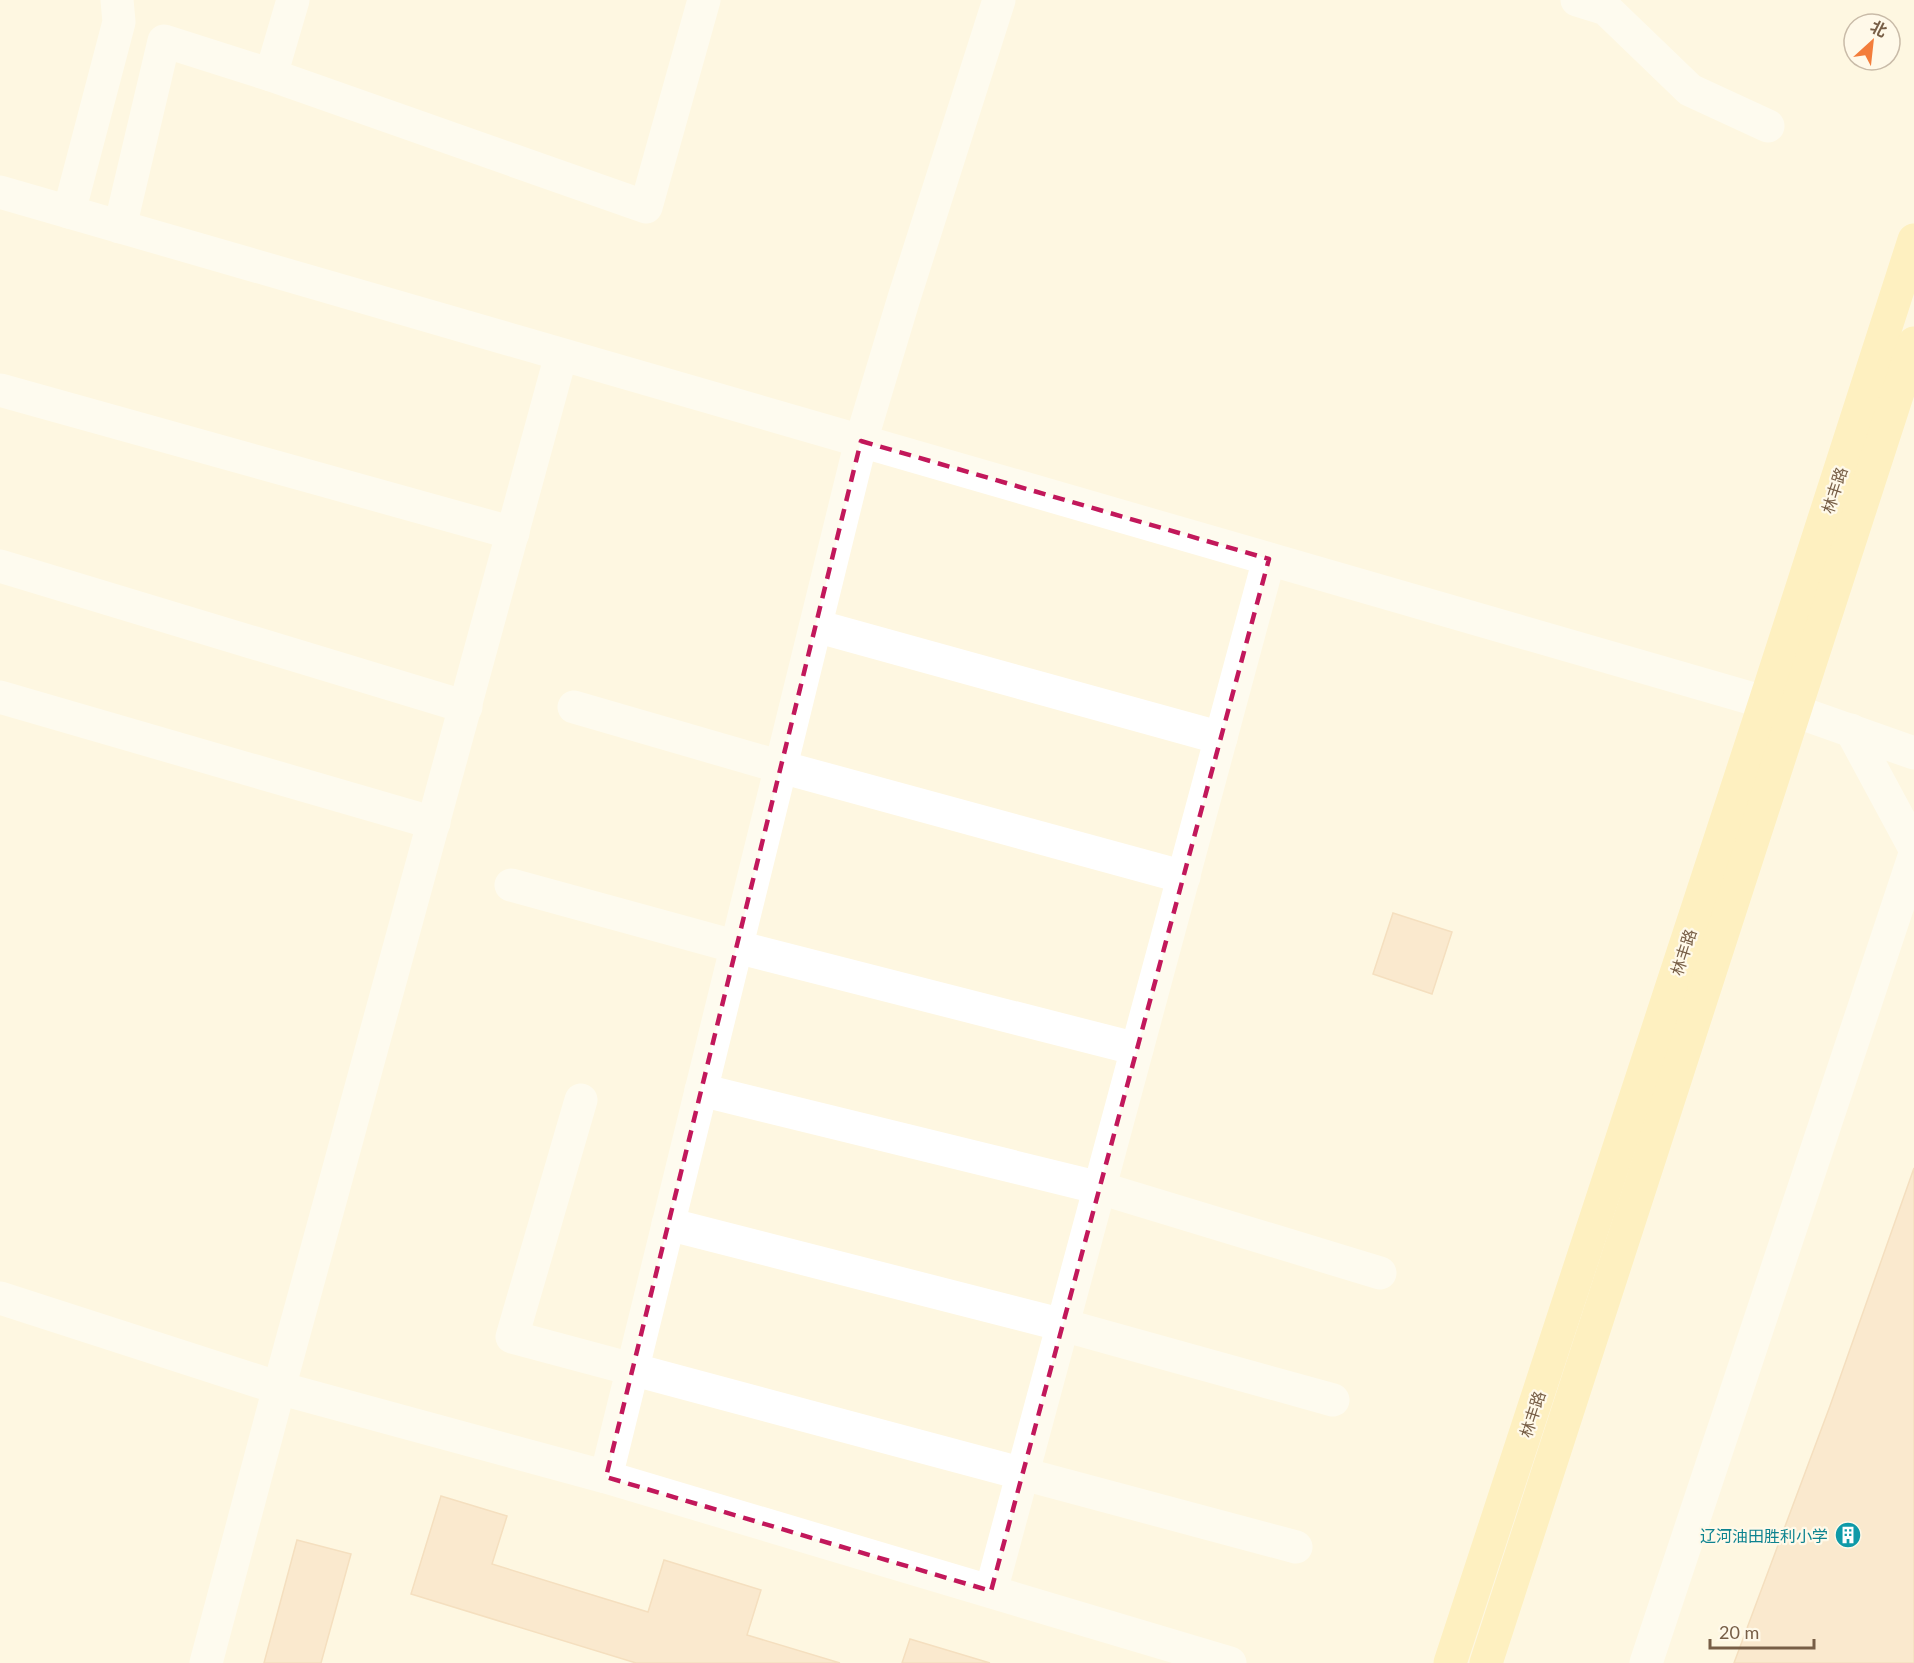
<svg xmlns="http://www.w3.org/2000/svg" width="1914" height="1663" viewBox="0 0 1914 1663" font-family="Lato,'Noto Sans SC',sans-serif">
<style>
.building{fill:#f6d8b6;stroke:#eac195;stroke-width:1.5}
.lines{fill:none;stroke-linecap:round;stroke-linejoin:round}
.minor{stroke:#fff;stroke-width:33}
.major{stroke:#ffe697;stroke-width:33}
.marked{fill:none;stroke:#c2185b;stroke-width:4.5;stroke-dasharray:12 8;stroke-linejoin:round}
.labels{text-anchor:middle;dominant-baseline:central;stroke-width:4.5;stroke-linejoin:round;paint-order:stroke}
.street-label{font-size:16px;fill:#775e46;stroke:#fff9e9}
.culture-label{font-size:16px;fill:#0d838f;stroke:#fff9e9;text-anchor:end}
</style>
<rect width="100%" height="100%" fill="#fef7e1"/>
<g class="building">
<path d="M 1393,913 L 1452,932 L 1432,994 L 1373,974 Z"/>
<path d="M 1914,1168 L 1914,1663 L 1734,1663 L 1830,1406 Z"/>
<path d="M 441,1496 L 507,1516 L 492,1564 L 648,1612 L 664,1560 L 761,1590 L 747,1635 L 840,1663 L 636,1663 L 411,1594 Z"/>
<path d="M 297,1540 L 351,1554 L 321,1663 L 264,1663 Z"/>
<path d="M 910,1639 L 990,1663 L 902,1663 Z"/>
</g>
<g class="lines">
<g class="minor">
<path d="M 1577,0 L 1606,9 L 1690,90 L 1768,126"/>
<path d="M 271,75 L 646,207 L 704,0"/>
<path d="M 0,192 L 1795,711 L 1914,753"/>
<path d="M 69,212 L 119,22 L 117,0"/>
<path d="M 120,227 L 164,41 L 271,75 L 293,0"/>
<path d="M 0,390 L 513,533"/>
<path d="M 0,566 L 466,707"/>
<path d="M 816,626 L 1221,738"/>
<path d="M 0,697 L 434,823"/>
<path d="M 574,707 L 781,767 L 1184,877"/>
<path d="M 1851,730 L 1914,847"/>
<path d="M 511,885 L 737,947 L 1137,1049"/>
<path d="M 701,1090 L 1100,1188 L 1380,1273"/>
<path d="M 581,1100 L 512,1337 L 1296,1547"/>
<path d="M 668,1224 L 1063,1325 L 1333,1400"/>
<path d="M 0,1298 L 279,1388 L 606,1477 L 1230,1663"/>
<path d="M 606,1477 L 861,441 L 904,298 L 999,0"/>
<path d="M 991,1591 L 1269,559"/>
<path d="M 206,1663 L 279,1388 L 561,355"/>
<path d="M 1646,1663 L 1914,857"/>
</g>
<g class="major">
<path d="M 1450,1663 L 1765,702 L 1914,240"/>
<path d="M 1486,1663 L 1914,343"/>
</g>
</g>
<path d="M0 0H1914V1663H0ZM 861,441 L 1269,559 L 991,1591 L 606,1477 Z" fill="#fef7e1" fill-opacity=".55" fill-rule="evenodd"/>
<path class="marked" d="M 861,441 L 1269,559 L 991,1591 L 606,1477 Z"/>
<defs>
<symbol id="building-disc" viewBox="-11 -11 22 22"><circle r="9.5" fill="#0f9aa8" stroke="#fff9e9"/><path d="M-4-6H4V6H1V3H-1V6H-4ZM-2.5-4.3h1.7v1.8h-1.7ZM.8-4.3h1.7v1.8H.8ZM-2.5-1h1.7V.8h-1.7ZM.8-1h1.7V.8H.8Z" fill="#fff"/></symbol>
</defs>
<g fill-rule="evenodd">
<use href="#building-disc" x="1833" y="1520" width="30" height="30"/>
</g>
<g class="labels">
<g class="street-label">
<text transform="translate(1834 490) rotate(-72)">林丰路</text>
<text transform="translate(1683 952) rotate(-72)">林丰路</text>
<text transform="translate(1532 1414) rotate(-72)">林丰路</text>
</g>
<g class="culture-label">
<text x="1828" y="1535">辽河油田胜利小学</text>
</g>
</g>
<g transform="translate(1872 42) rotate(27)"><circle r="28" fill="#fff9e9" stroke="#c9bba8" stroke-width="1.5"/>
<path d="M0-4.5L10 22L0 15L-10 22Z" fill="#f37d3b"/>
<text y="-9" font-size="16" font-weight="bold" text-anchor="middle" fill="#775e46">北</text>
</g>
<path d="M1710 1639v9h104v-9" fill="none" stroke="#775e46" stroke-width="3"/>
<text x="1719" y="1639" font-size="18" fill="#775e46" stroke="#fff9e9" stroke-width="4.5" paint-order="stroke">20 m</text>
</svg>
